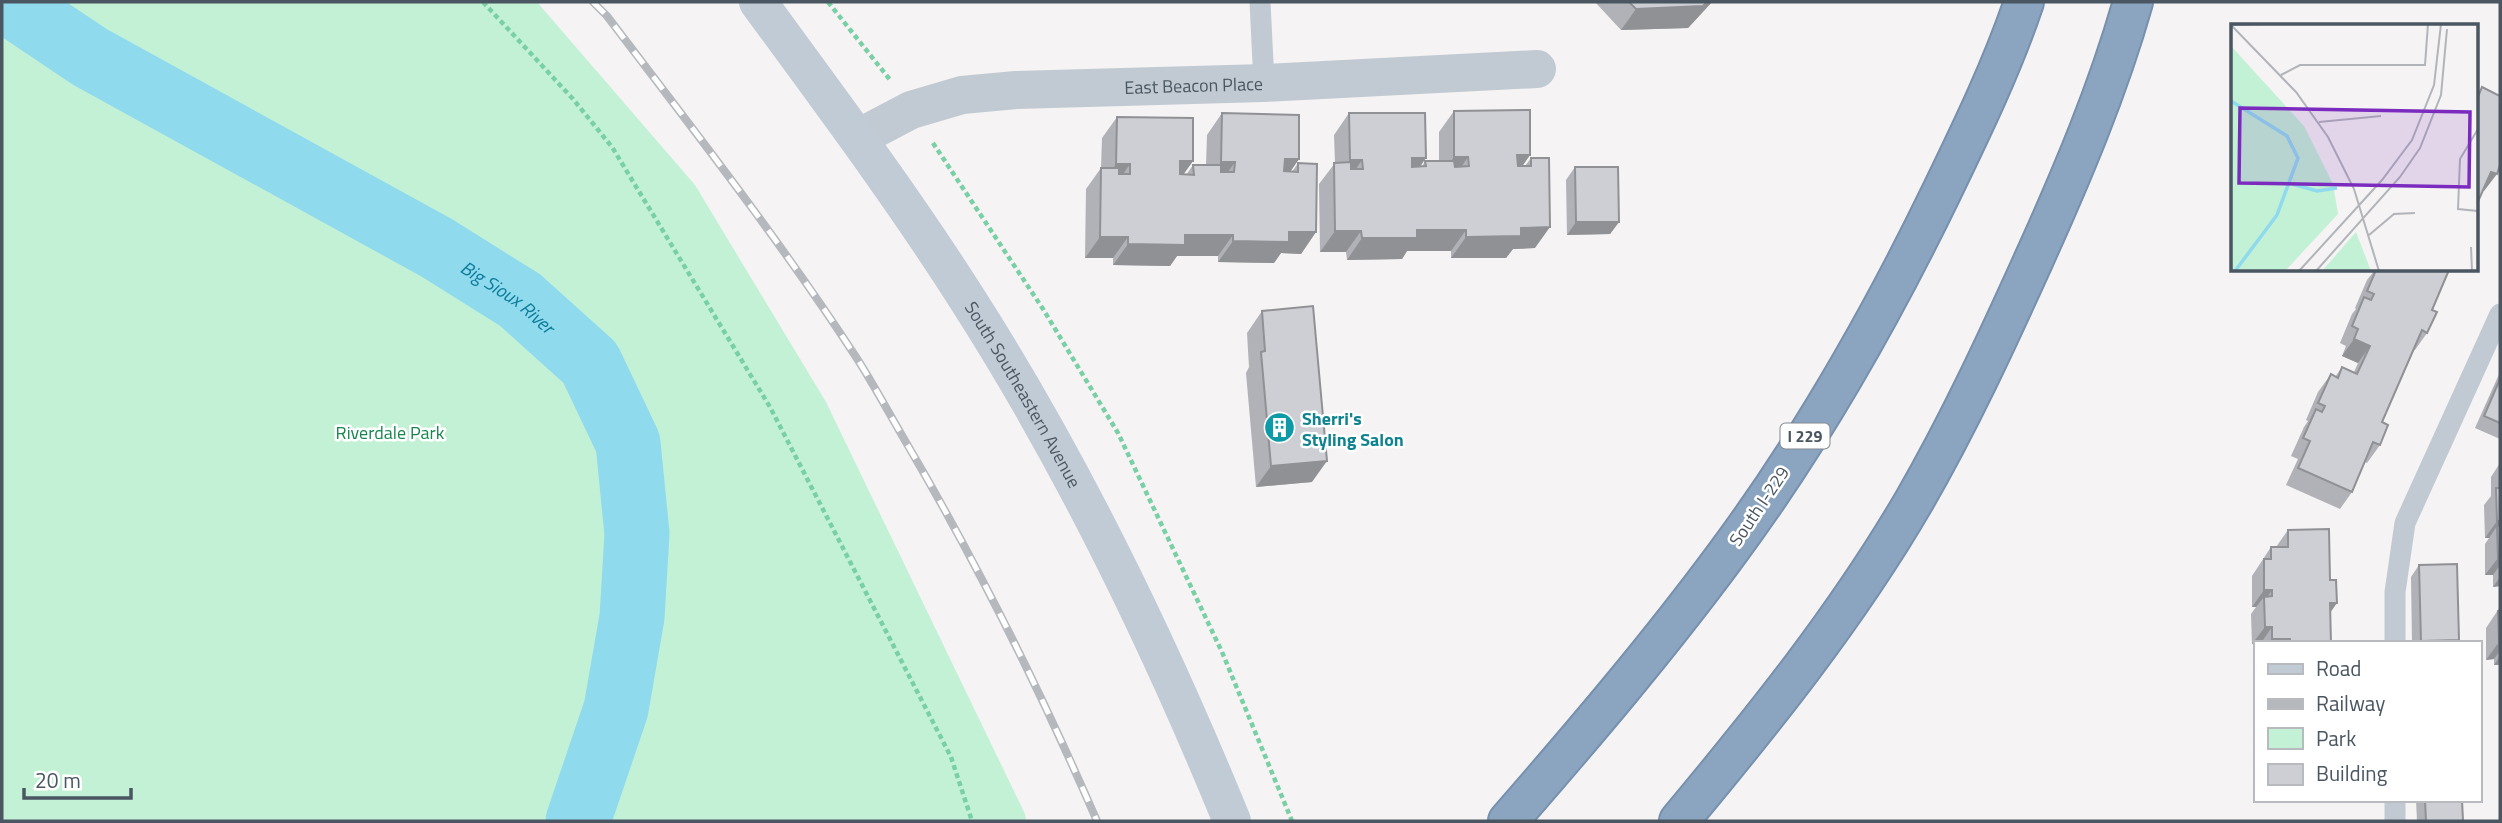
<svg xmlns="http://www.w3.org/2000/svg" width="2502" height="823" viewBox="0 0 2502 823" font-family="'Titillium Web',sans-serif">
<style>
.green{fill:#c3f1d5}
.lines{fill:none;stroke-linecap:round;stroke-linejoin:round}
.river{stroke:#90daee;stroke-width:65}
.motorway-casing{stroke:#7690ad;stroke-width:42}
.path{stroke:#7ad0a6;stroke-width:4.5;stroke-dasharray:5 3.5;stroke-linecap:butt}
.service{stroke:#c1cad2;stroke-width:21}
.minor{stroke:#c1cad2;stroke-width:38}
.secondary{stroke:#c1cbd6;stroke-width:38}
.motorway{stroke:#8ba5c1;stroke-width:38}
.rail-casing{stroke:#b5b8bd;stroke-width:8}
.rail{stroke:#fff;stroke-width:5;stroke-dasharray:16;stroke-linecap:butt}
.wall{fill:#b0b2b7}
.shaded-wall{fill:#909195}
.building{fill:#cdcfd5;stroke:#909195;stroke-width:2}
.labels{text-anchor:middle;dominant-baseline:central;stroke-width:5;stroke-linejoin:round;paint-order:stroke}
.shield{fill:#fff;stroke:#808990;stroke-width:2}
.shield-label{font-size:16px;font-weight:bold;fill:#4a5661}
.street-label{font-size:18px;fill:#4a5661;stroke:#fff}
.culture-label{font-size:18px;font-weight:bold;fill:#0d838f;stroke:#fff;text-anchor:start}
.park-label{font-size:18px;fill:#17864f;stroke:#fff}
.water-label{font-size:19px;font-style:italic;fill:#0c7c9b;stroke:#fff}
.inset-river{fill:none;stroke:#90daee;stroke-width:3.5}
.inset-road{fill:none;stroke:#b1b4b9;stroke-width:2}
.view{fill:#7b2cbf;fill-opacity:0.15;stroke:#7b2cbf;stroke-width:3.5}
.inset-edge{fill:none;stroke:#4a5661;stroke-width:3.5}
</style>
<rect width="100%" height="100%" fill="#f5f3f3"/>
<path class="green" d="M 2,2 L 537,2 L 695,185 L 826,402 L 1025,814 L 1026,821 L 2,821 Z"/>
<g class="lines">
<path class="river" id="s1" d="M 8,2 L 90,57 L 437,248 L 520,300 L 590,363 L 628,443 L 637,534 L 632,617 L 616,709 L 578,821"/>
<defs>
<g id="motorway">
<path d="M 1508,821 C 1583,735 1658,647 1726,555 C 1810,442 1881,317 1942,191 C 1972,129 2002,67 2024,2"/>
<path d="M 1679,821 C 1764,719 1847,616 1914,501 C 1959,423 1997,341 2034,259 C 2072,175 2108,90 2133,2"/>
</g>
</defs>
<use href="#motorway" class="motorway-casing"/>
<g class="path">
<path d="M 483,2 L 573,99 L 612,147 L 770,407 L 951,757 L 972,821"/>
<path d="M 828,2 L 891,81"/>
<path d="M 933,143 L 1043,309 L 1118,433 L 1222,652 L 1292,821"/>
</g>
<g class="service">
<path d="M 1260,2 L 1264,83"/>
<path d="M 2395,643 L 2395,592 L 2405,523 L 2500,314"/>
<path d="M 2395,800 L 2395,821"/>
</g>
<path class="minor" id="s2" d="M 858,138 L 911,110 L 962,95 L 1016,90 L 1264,83 L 1537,69"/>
<path class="secondary" id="s3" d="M 758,2 C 829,99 901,195 966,297 C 1072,462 1158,640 1232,821"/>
<use href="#motorway" class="motorway"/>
<defs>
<path id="rail" d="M 593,2 L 607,16 C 692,128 779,239 856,357 C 874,385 890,415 907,444 C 978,565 1041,692 1097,821"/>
</defs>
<use href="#rail" class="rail-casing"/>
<use href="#rail" class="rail"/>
</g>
<g class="wall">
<path d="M 1595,2 L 1712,2 L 1688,28 L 1621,30 Z"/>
<path d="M 1454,111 L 1530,155 L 1522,166 L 1525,166 L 1531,158 L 1535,248 L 1513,249 L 1506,258 L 1451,258 L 1451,251 L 1407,251 L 1402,259 L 1347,260 L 1346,252 L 1320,252 L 1319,184 L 1335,163 L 1334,135 L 1349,113 L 1420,167 L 1422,167 L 1425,161 L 1439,161 L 1439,132 Z"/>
<path d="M 1222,113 L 1299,159 L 1290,171 L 1292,172 L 1298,163 L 1316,232 L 1301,254 L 1281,253 L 1274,263 L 1218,262 L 1218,256 L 1177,256 L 1170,266 L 1113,265 L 1113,258 L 1085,258 L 1086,189 L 1101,168 L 1102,138 L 1117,117 L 1193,161 L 1183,174 L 1186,175 L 1193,165 L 1206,165 L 1207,135 Z"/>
<path d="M 1575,167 L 1619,222 L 1610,234 L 1567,235 L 1566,180 Z"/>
<path d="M 2375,270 L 2449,270 L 2432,310 L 2427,333 L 2415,350 L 2414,350 L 2382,422 L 2380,445 L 2367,463 L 2365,462 L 2352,492 L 2340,509 L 2286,485 L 2298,459 L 2291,456 L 2304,427 L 2308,421 L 2306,420 L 2318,392 L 2331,374 L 2335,377 L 2342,367 L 2354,372 L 2358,363 L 2342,356 L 2346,346 L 2340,343 L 2352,314 L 2356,309 L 2355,308 L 2367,280 Z"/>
<path d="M 1262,311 L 1312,482 L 1256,487 L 1246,373 L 1249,367 L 1247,333 Z"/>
<path d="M 2500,372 L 2500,439 L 2475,428 Z"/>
<path d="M 2500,463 L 2500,586 L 2493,587 L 2493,575 L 2485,575 L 2485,544 L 2489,538 L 2485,538 L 2484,505 L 2491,496 L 2491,477 Z"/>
<path d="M 2288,530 L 2330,611 L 2331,643 L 2255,643 L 2252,644 L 2251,614 L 2256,607 L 2252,607 L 2252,576 L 2271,547 L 2276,547 Z"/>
<path d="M 2419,565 L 2459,640 L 2457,643 L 2412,643 L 2411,577 Z"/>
<path d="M 2500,607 L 2500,665 L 2494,665 L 2494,659 L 2486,660 L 2486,628 Z"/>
<path d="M 2255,697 L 2255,731 L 2254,731 L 2254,699 Z"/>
<path d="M 2255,735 L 2255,768 L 2254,737 Z"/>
<path d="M 2416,800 L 2462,800 L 2463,821 L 2417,821 Z"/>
</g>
<g class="shaded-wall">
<path d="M 1712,2 L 1688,28 L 1621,30 L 1636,9 Z"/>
<path d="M 1517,155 L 1530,155 L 1515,177 Z"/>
<path d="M 1454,157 L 1468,157 L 1453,179 L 1439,178 Z"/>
<path d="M 1412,158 L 1426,158 L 1411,180 Z"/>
<path d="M 1285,159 L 1299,159 L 1284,181 Z"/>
<path d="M 1350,160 L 1362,160 L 1347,182 L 1335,181 Z"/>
<path d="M 1180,161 L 1193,161 L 1178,182 Z"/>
<path d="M 1221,162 L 1235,162 L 1220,183 L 1206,183 Z"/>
<path d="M 1116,164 L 1130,164 L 1115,186 L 1101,186 Z"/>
<path d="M 2491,172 L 2497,174 L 2484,191 L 2479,189 Z"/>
<path d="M 1576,222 L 1619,222 L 1610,234 L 1567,235 Z"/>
<path d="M 1550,227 L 1535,248 L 1513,249 L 1506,258 L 1451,258 L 1466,237 L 1521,228 Z"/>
<path d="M 1417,230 L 1466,230 L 1451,251 L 1407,251 L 1402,259 L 1347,260 L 1362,238 Z"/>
<path d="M 1335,231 L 1361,231 L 1346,252 L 1320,252 Z"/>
<path d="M 1289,232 L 1316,232 L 1301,254 L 1281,253 L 1274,263 L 1218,262 L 1233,241 Z"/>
<path d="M 1185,235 L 1233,235 L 1218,256 L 1177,256 L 1170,266 L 1113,265 L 1128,244 Z"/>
<path d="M 1100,237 L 1128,237 L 1113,258 L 1085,258 Z"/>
<path d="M 2354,339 L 2370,346 L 2358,363 L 2342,356 Z"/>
<path d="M 1327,461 L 1312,482 L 1256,487 L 1271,466 Z"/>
<path d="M 2497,521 L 2500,521 L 2500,525 L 2497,530 L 2497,526 L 2489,538 L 2485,538 Z"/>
<path d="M 2498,558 L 2500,558 L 2500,565 L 2493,575 L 2485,575 Z"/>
<path d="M 2500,577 L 2500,586 L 2493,587 Z"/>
<path d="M 2264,590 L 2272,590 L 2264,602 L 2264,597 L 2256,607 L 2252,607 Z"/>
<path d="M 2330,603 L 2337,603 L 2325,620 Z"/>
<path d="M 2265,627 L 2272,627 L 2261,643 L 2255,643 L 2255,644 L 2252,644 Z"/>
<path d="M 2272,639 L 2290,639 L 2288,643 L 2270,643 Z"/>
<path d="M 2459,640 L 2457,643 L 2420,643 L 2421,641 Z"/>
<path d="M 2499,642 L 2500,642 L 2500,651 L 2494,659 L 2486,660 Z"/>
<path d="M 2500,656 L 2500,665 L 2494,665 Z"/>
</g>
<g class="building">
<path d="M 1629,2 L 1707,2 L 1703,6 L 1636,9 Z"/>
<path d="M 2482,87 L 2500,96 L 2500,165 L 2497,174 L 2491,172 L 2476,206 L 2476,102 Z"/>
<path d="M 1530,110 L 1530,155 L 1517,155 L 1518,166 L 1531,166 L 1531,158 L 1549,158 L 1550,227 L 1521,228 L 1521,236 L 1466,237 L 1466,230 L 1417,230 L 1417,238 L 1362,238 L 1361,231 L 1335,231 L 1334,163 L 1351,162 L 1351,169 L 1363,169 L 1362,160 L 1350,160 L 1349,113 L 1425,113 L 1426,158 L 1412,158 L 1412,167 L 1426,166 L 1425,161 L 1454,161 L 1455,167 L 1469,166 L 1468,157 L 1454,157 L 1454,111 Z"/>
<path d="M 1222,113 L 1299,115 L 1299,159 L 1285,159 L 1284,171 L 1298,172 L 1298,163 L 1317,164 L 1316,232 L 1289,232 L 1289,242 L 1233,241 L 1233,235 L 1185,235 L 1185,245 L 1128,244 L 1128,237 L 1100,237 L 1101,168 L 1119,168 L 1119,174 L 1130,174 L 1130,164 L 1116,164 L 1117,117 L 1193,118 L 1193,161 L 1180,161 L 1180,174 L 1194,175 L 1193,165 L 1221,165 L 1221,172 L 1234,172 L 1235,162 L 1221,162 Z"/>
<path d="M 1575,167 L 1618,167 L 1619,222 L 1576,222 Z"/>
<path d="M 2376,270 L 2449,270 L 2432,310 L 2437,312 L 2427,333 L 2422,330 L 2382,422 L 2388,425 L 2380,445 L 2373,442 L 2352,492 L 2298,468 L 2310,441 L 2303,438 L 2316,409 L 2322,412 L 2325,406 L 2318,403 L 2331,374 L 2338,378 L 2342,367 L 2357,374 L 2370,346 L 2354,339 L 2358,329 L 2352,326 L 2364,297 L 2371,300 L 2374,294 L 2367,291 Z"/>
<path d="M 1313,306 L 1327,461 L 1271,466 L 1261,352 L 1265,351 L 1262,311 Z"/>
<path d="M 2500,379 L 2500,423 L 2484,416 Z"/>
<path d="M 2496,488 L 2500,488 L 2500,521 L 2497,521 Z"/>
<path d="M 2497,526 L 2500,526 L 2500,558 L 2498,558 Z"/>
<path d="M 2329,529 L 2330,580 L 2336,580 L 2337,603 L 2330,603 L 2331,643 L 2290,643 L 2290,639 L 2272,639 L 2272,627 L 2265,627 L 2264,597 L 2272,596 L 2272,590 L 2264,590 L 2264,559 L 2271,559 L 2271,547 L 2288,547 L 2288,530 Z"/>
<path d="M 2457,564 L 2459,640 L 2421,641 L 2419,565 Z"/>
<path d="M 2498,611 L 2500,611 L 2500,642 L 2499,642 Z"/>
<path d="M 2425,800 L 2462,800 L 2463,821 L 2426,821 Z"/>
</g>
<defs>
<symbol id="building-disc" viewBox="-11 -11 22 22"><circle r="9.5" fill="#0f9aa8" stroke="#fff"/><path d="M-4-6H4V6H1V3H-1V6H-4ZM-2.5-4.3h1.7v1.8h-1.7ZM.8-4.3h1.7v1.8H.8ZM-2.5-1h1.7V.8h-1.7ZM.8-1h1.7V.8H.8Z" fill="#fff"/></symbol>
</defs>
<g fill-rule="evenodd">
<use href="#building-disc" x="1262" y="410" width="35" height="35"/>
</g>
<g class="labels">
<rect class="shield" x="1780.5" y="423.5" width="49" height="25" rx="5"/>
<g class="shield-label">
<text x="1805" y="436">I 229</text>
</g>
<g class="street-label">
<text stroke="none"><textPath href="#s2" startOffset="345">East Beacon Place</textPath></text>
<text stroke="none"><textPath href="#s3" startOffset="474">South Southeastern Avenue</textPath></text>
<text transform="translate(1759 506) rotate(-56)">South I-229</text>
</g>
<g class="culture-label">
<text x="1302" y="418">Sherri's<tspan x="1302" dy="21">Styling Salon</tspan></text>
</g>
<g class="park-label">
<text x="390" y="432">Riverdale Park</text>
</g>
<g class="water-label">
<text stroke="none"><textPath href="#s1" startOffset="581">Big Sioux River</textPath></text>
</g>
</g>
<g transform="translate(2231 24)">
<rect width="247" height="247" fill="#f5f3f3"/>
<path d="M 0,22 L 73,102 L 102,160 L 107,190 L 54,247 L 0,247 ZM 125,208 L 140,247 L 91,247 Z" fill="#c3f1d5"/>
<path class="inset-river" d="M 0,77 L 56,112 L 67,134 L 46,191 L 4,247M 61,160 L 86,167 L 106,164"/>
<path class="inset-road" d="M 0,1 L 65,68 L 97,113 L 123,165 L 148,247M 1,1 L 34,0M 50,51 L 69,41 L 194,41 L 197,0M 88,98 L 150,92M 247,105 L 229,135 L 227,185 L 247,187M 138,211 L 163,190 L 184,189M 240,223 L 241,247M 68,247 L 151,156 L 181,116 L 203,61 L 210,0M 85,247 L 169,153 L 189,124 L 210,71 L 216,5"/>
<path class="view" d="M 9,84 L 239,88 L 238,163 L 8,159 Z"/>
<rect width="247" height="247" class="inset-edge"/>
</g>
<rect width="2502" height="823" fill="none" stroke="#4a5661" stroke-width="7"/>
<rect x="2254" y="641" width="228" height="161" fill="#ffffff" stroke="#b7bbc0" stroke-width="2"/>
<rect x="2268" y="664" width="35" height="10" fill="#c1cbd6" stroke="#b7bbc0" stroke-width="2"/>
<text x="2316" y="676" font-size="21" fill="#4a5661">Road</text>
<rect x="2268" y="699" width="35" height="10" fill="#b5b8bd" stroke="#b7bbc0" stroke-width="2"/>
<text x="2316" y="711" font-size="21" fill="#4a5661">Railway</text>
<rect x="2268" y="728" width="35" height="21" fill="#c3f1d5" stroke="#b7bbc0" stroke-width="2"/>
<text x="2316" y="746" font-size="21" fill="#4a5661">Park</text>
<rect x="2268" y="764" width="35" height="21" fill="#cdcfd5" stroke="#b7bbc0" stroke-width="2"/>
<text x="2316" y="781" font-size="21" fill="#4a5661">Building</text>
<path d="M24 788v10h107v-10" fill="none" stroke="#4a5661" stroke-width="3.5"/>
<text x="35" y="788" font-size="21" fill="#4a5661" stroke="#ffffff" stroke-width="5" paint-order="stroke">20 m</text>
</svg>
